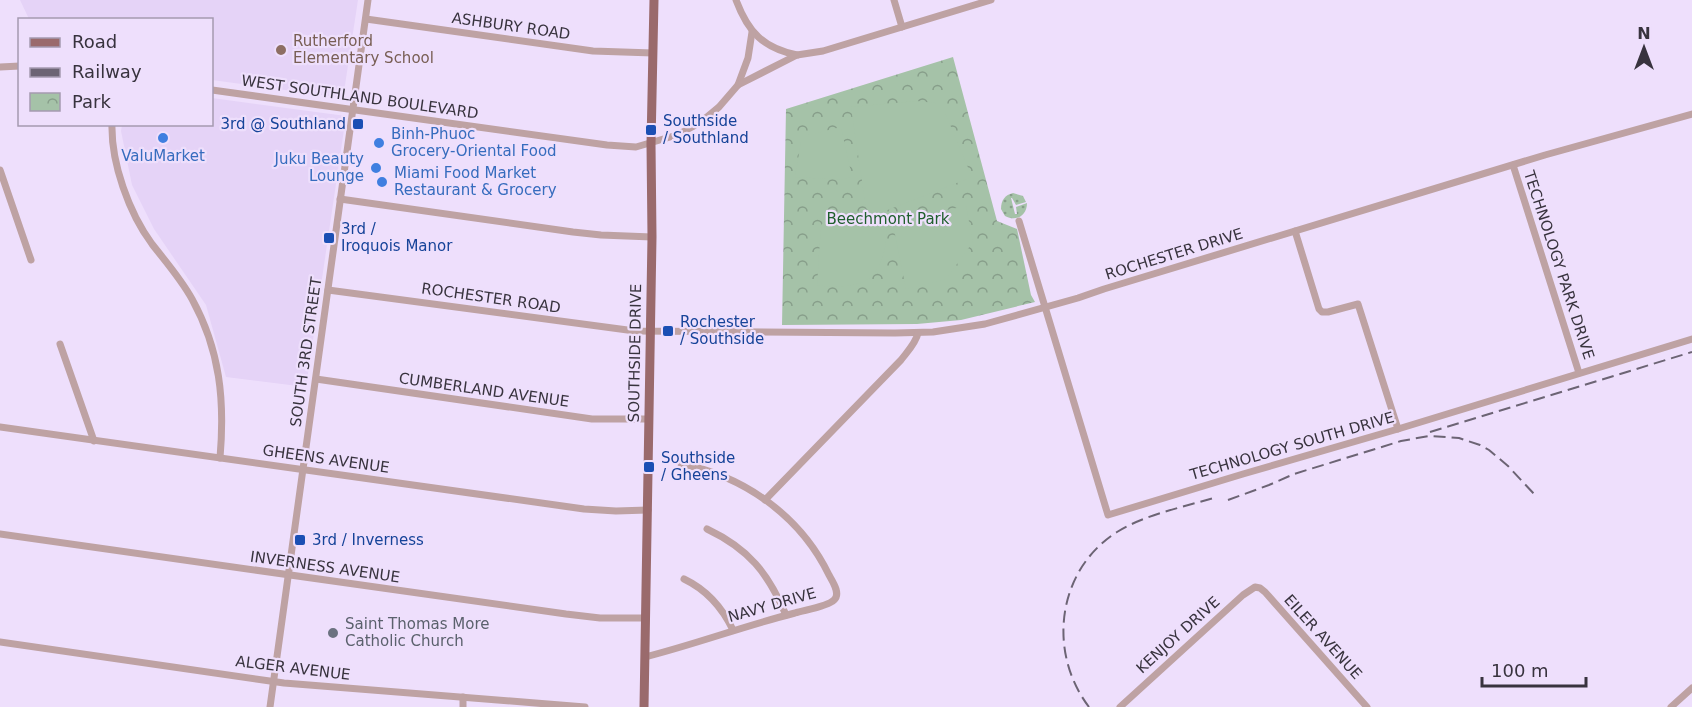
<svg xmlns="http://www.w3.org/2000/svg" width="1692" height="707" viewBox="0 0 1692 707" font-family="'DejaVu Sans',sans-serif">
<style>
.built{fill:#e5d3f7}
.grass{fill:url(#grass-dots)}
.park{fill:url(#park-crowns)}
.pitch{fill:#a5c2a8}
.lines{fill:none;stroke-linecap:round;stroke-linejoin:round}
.minor{stroke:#bea2a3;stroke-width:7}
.major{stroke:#9a6a6c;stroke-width:9}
.rail{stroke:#6c6474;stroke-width:2;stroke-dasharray:12 6;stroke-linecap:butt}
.education-dot{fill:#8d6e63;stroke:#eedffc;stroke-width:2}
.transit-dot{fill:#1a4fb4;stroke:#eedffc;stroke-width:2}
.shop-dot{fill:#3f7fe0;stroke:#eedffc;stroke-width:2}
.worship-dot{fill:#6b7280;stroke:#eedffc;stroke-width:2}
.labels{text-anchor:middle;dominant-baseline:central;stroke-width:4.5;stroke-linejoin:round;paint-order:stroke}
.street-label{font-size:15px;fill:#38333e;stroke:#eedffc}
.education-label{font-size:15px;fill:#785e54;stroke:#eedffc;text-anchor:start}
.transit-label{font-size:15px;fill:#164399;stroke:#eedffc;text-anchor:start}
.shop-label{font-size:15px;fill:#366cbe;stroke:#eedffc;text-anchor:start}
.park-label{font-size:15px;fill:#1f5f2d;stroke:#eedffc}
.worship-label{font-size:15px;fill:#5b616d;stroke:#eedffc;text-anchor:start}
</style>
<defs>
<pattern id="grass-dots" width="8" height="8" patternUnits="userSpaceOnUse" patternTransform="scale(1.5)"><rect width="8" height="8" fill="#a5c2a8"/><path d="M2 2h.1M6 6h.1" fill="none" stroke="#879e8a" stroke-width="1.8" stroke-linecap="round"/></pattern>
<pattern id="park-crowns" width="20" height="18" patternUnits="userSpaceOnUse" patternTransform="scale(1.5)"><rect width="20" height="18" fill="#a5c2a8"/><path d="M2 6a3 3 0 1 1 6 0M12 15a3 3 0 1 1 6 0" fill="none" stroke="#879e8a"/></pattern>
</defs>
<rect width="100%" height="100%" fill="#eedffc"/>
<g class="built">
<path d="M 20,0 L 358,0 L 343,98 L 212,80 L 212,20 L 29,19 Z"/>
<path d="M 212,98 L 346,116 L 306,387 L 226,377 L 206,305 L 154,229 L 132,185 L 121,131 L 122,125 L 212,124 Z"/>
</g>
<path class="grass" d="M 1013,193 L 1023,196 L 1026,202 L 1016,205 L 1012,198 L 1011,198 L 1015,214 L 1017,214 L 1016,207 L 1027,203 C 1027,216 1016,222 1005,216 L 1001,209 C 1001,200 1005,195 1013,193 Z"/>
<path class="park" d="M 953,57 L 997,221 L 1017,229 L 1031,295 L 1035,302 L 961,320 L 917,324 L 782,325 L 786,109 Z"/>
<g class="pitch">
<path d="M 917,101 L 935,103 L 946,115 L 972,177 L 875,215 L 866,208 L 851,107 Z"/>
<path d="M 841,127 L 851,172 L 851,176 L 844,180 L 795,177 L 801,142 L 808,135 Z"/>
<path d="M 966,206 L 973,242 L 946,279 L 906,289 L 893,225 L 898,220 Z"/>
<path d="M 825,221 L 887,227 C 886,236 886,247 883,256 C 881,262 876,272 872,276 C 860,288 832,288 817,285 L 821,225 Z"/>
</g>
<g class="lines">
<g class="minor">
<path d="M 736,0 C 748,32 763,48 797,55"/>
<path d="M 894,0 L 902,27"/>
<path d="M 366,19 L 593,51 L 653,53"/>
<path d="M 0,67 L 20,66"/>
<path d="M 738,85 L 748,58 L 752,32"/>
<path d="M 212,90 L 607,145 L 636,147 L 677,135 L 692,127 L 707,117 L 719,107 L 738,85 L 797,55 L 823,51 L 991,0"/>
<path d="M 112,124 C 111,163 129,213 152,244 C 166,262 181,279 192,299 C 220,350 225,400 220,458"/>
<path d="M 1513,165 L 1579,373"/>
<path d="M 0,170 L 31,260"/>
<path d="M 340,199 L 573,232 L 601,235 L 652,237"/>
<path d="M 1019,221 L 1108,515 L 1243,474 L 1398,429 L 1692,339"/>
<path d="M 1295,231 L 1319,309 L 1322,312 L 1328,312 L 1358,304 L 1398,429"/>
<path d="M 328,290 L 635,331 L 895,333 L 933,332 L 985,324 L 1078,298 L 1104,289 L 1545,155 L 1692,114"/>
<path d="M 60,344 L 94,441"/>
<path d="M 316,379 L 592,419 L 649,419"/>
<path d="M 0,427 L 584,509 L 616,511 L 648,510"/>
<path d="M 765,500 L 901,360 C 907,352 916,343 918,333"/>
<path d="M 707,529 C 749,549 768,573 786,615"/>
<path d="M 0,534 L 566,614 L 600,618 L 646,618"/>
<path d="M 684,579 C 707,590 722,607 733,630"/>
<path d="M 0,642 L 284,683 L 585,707"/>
<path d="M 645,657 C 696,644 744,626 795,613 C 804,610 827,607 834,600 C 841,594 833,582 829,575 C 801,517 745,476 681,464"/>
<path d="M 270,707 L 368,0"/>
<path d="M 463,707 L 463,697"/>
<path d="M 1120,707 L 1243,595 L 1255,587 L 1260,588 L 1265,592 L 1367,707"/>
<path d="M 1671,707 L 1692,688"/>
</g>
<path class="major" d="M 644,707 L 652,237 L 651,144 L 654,0"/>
<g class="rail">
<path d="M 1430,432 L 1692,352"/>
<path d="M 1228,500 L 1269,485 L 1294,474 L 1401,441 L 1429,436 L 1459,438 L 1480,445 L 1489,450 L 1508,466 L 1535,495"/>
<path d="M 1089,707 C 1047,652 1057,570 1117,532 C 1146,514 1184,507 1217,497"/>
</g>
</g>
<circle class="education-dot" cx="281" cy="50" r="6"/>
<g class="transit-dot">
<rect x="352" y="118" width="12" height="12" rx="3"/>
<rect x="645" y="124" width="12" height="12" rx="3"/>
<rect x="323" y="232" width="12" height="12" rx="3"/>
<rect x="662" y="325" width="12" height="12" rx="3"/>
<rect x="643" y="461" width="12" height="12" rx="3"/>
<rect x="294" y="534" width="12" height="12" rx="3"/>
</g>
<g class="shop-dot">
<circle cx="163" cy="138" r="6"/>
<circle cx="379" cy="143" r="6"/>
<circle cx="376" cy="168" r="6"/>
<circle cx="382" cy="182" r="6"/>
</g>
<circle class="worship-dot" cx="333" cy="633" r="6"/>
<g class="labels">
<g class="street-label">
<text transform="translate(511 26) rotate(8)">ASHBURY ROAD</text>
<text transform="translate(360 97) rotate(8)">WEST SOUTHLAND BOULEVARD</text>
<text transform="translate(1174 254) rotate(-17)">ROCHESTER DRIVE</text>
<text transform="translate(1559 265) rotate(72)">TECHNOLOGY PARK DRIVE</text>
<text transform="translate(491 298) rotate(8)">ROCHESTER ROAD</text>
<text transform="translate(306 352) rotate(-82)">SOUTH 3RD STREET</text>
<text transform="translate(635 353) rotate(-89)">SOUTHSIDE DRIVE</text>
<text transform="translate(484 390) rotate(8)">CUMBERLAND AVENUE</text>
<text transform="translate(1292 446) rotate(-16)">TECHNOLOGY SOUTH DRIVE</text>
<text transform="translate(326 459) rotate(8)">GHEENS AVENUE</text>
<text transform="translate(325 567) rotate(8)">INVERNESS AVENUE</text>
<text transform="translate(772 605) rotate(-16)">NAVY DRIVE</text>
<text transform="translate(1178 635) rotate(-42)">KENJOY DRIVE</text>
<text transform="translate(1323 637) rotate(48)">EILER AVENUE</text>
<text transform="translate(293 668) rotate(7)">ALGER AVENUE</text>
</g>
<g class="education-label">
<text x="293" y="41">Rutherford<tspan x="293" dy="17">Elementary School</tspan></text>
</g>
<g class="transit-label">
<text x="663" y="121">Southside<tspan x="663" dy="17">/ Southland</tspan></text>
<text x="346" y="124" text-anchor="end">3rd @ Southland</text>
<text x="341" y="229">3rd /<tspan x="341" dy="17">Iroquois Manor</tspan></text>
<text x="680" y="322">Rochester<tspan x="680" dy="17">/ Southside</tspan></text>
<text x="661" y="458">Southside<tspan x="661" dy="17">/ Gheens</tspan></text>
<text x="312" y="540">3rd / Inverness</text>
</g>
<g class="shop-label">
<text x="391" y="134">Binh-Phuoc<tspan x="391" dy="17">Grocery-Oriental Food</tspan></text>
<text x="163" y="156" text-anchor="middle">ValuMarket</text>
<text x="364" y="159" text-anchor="end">Juku Beauty<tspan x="364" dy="17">Lounge</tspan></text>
<text x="394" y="173">Miami Food Market<tspan x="394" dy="17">Restaurant &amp; Grocery</tspan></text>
</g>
<g class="park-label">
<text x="888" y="219">Beechmont Park</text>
</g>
<g class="worship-label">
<text x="345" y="624">Saint Thomas More<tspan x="345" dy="17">Catholic Church</tspan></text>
</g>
</g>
<rect x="18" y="18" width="195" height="108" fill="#eedffc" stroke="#a59ab0" stroke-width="1.5"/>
<rect x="30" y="38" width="30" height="9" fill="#9a6a6c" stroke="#a59ab0" stroke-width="1.5"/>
<text x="72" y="48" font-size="18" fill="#38333e">Road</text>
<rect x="30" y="68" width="30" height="9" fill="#6c6474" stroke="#a59ab0" stroke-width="1.5"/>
<text x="72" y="78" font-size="18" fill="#38333e">Railway</text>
<rect x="30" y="93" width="30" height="18" fill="url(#park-crowns)" stroke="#a59ab0" stroke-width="1.5"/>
<text x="72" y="108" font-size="18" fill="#38333e">Park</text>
<g transform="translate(1644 48)" stroke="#eedffc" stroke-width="4.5" paint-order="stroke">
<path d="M0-4.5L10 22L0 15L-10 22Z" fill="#38333e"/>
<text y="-9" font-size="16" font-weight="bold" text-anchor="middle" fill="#38333e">N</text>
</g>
<path d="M1482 677v9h104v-9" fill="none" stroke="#38333e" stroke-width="3"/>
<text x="1491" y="677" font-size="18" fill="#38333e" stroke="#eedffc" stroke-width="4.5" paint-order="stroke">100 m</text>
</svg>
